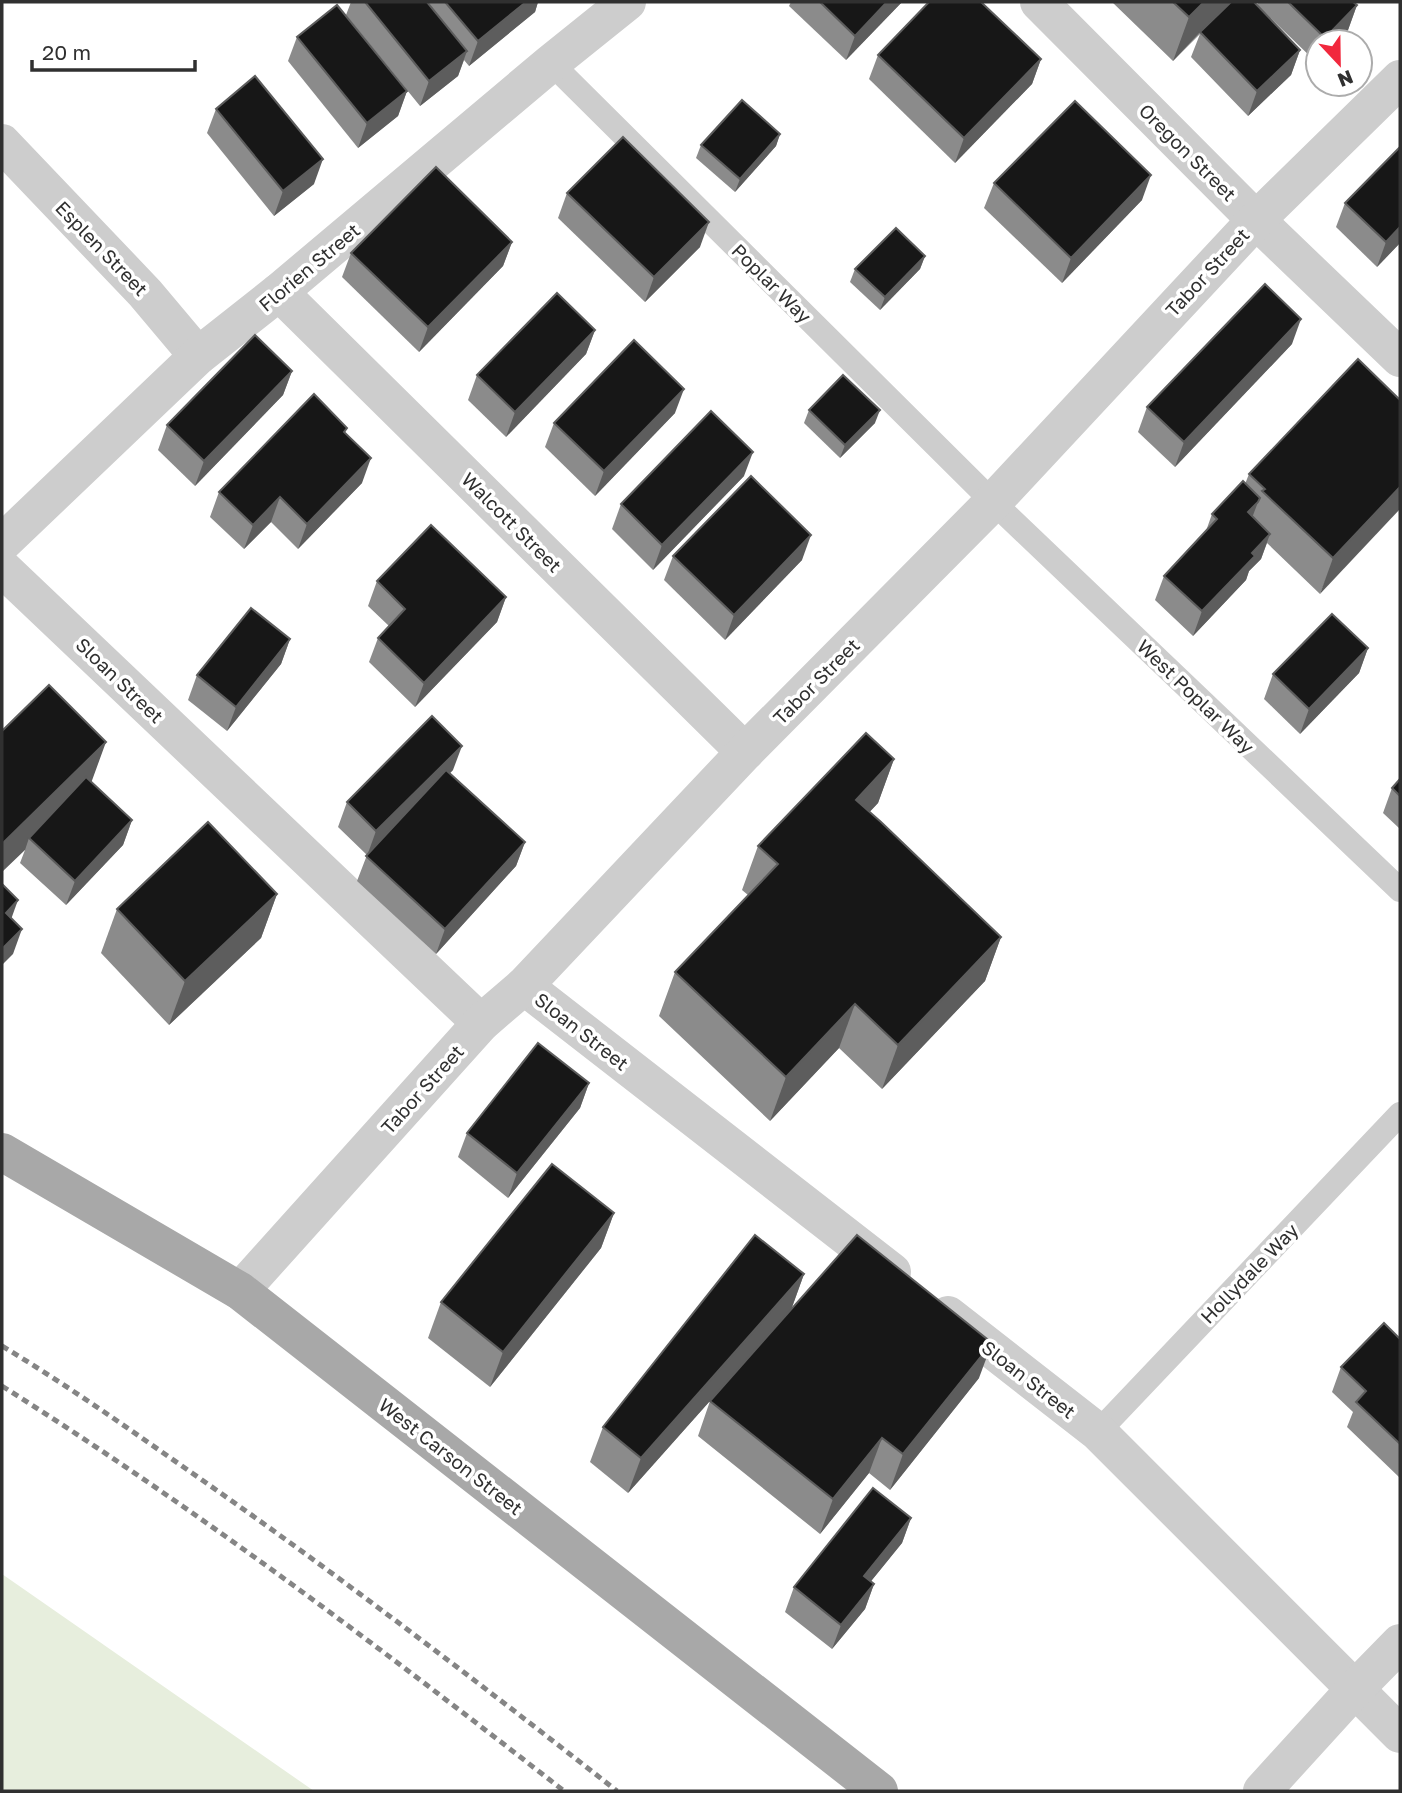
<svg xmlns="http://www.w3.org/2000/svg" width="1402" height="1793" viewBox="0 0 1402 1793" font-family="'Golos Text',sans-serif">
<style>
.green{fill:#e7eedd}
.lines{fill:none;stroke-linecap:round;stroke-linejoin:round}
.lane{stroke:#cdcdcd;stroke-width:24}
.street{stroke:#cdcdcd;stroke-width:38}
.primary{stroke:#a8a8a8;stroke-width:38}
.rail{stroke:#858585;stroke-width:5;stroke-dasharray:7 5;stroke-linecap:butt}
.wall{fill:#8b8b8b}
.shaded-wall{fill:#5d5d5d}
.building{fill:#171717;stroke:#5d5d5d;stroke-width:2}
.labels{text-anchor:middle;dominant-baseline:central;stroke-width:7;stroke-linejoin:round;paint-order:stroke}
.street-label{font-size:19px;fill:#303030;stroke:#fff}
</style>
<rect width="100%" height="100%" fill="#fff"/>
<path class="green" d="M 2,1574 L 314,1791 L 2,1791 Z"/>
<g class="lines">
<g class="lane">
<path d="M 551,63 L 993,502 L 1400,890"/>
<path d="M 1098,1432 L 1400,1114"/>
</g>
<g class="street">
<path d="M 1039,2 L 1256,220 L 1400,358"/>
<path d="M 2,143 L 145,293 L 198,356"/>
<path d="M 279,292 L 745,752"/>
<path d="M 2,543 L 198,356 L 279,292 L 551,63 L 627,2"/>
<path d="M 2,568 L 481,1023"/>
<path d="M 524,986 L 892,1272"/>
<path d="M 240,1291 L 481,1023 L 524,986 L 745,752 L 993,502 L 1256,220 L 1400,79"/>
<path d="M 948,1315 L 1098,1432 L 1400,1734"/>
<path d="M 1262,1791 L 1355,1689 L 1400,1643"/>
</g>
<path class="primary" d="M 2,1152 L 240,1291 L 879,1791"/>
<g class="rail">
<path d="M 2,1346 C 67,1385 129,1429 192,1473 C 337,1574 478,1682 617,1791"/>
<path d="M 2,1386 C 197,1509 382,1649 564,1791"/>
</g>
</g>
<g class="wall">
<path d="M 351,2 L 538,2 L 535,12 L 469,66 L 464,60 L 458,76 L 420,106 L 346,15 Z"/>
<path d="M 791,2 L 902,2 L 846,60 L 789,6 Z"/>
<path d="M 1112,2 L 1231,2 L 1257,5 L 1258,2 L 1353,2 L 1357,5 L 1348,30 L 1336,42 L 1318,42 L 1318,60 L 1316,62 L 1258,6 L 1300,50 L 1291,75 L 1248,116 L 1191,57 L 1200,34 L 1173,61 Z"/>
<path d="M 297,37 L 407,91 L 398,116 L 358,148 L 288,61 Z"/>
<path d="M 878,55 L 1041,59 L 1032,84 L 955,163 L 869,79 Z"/>
<path d="M 216,109 L 314,184 L 274,216 L 207,133 Z"/>
<path d="M 780,134 L 776,146 L 735,192 L 696,158 L 701,145 Z"/>
<path d="M 994,183 L 1142,200 L 1062,283 L 984,208 Z"/>
<path d="M 567,193 L 700,247 L 645,302 L 558,218 Z"/>
<path d="M 1345,203 L 1400,243 L 1377,267 L 1336,227 Z"/>
<path d="M 512,242 L 503,266 L 419,352 L 342,277 L 351,253 Z"/>
<path d="M 925,256 L 920,269 L 880,310 L 850,282 L 855,269 Z"/>
<path d="M 595,330 L 586,354 L 506,437 L 468,400 L 477,375 Z"/>
<path d="M 1292,344 L 1175,467 L 1138,432 L 1147,407 Z"/>
<path d="M 292,371 L 283,395 L 195,486 L 158,450 L 167,425 Z"/>
<path d="M 1400,400 L 1320,594 L 1267,543 L 1261,559 L 1249,571 L 1246,580 L 1193,636 L 1155,600 L 1164,576 L 1206,531 L 1212,514 L 1245,484 L 1249,474 Z"/>
<path d="M 809,410 L 875,423 L 840,458 L 804,423 Z"/>
<path d="M 675,413 L 595,496 L 545,447 L 554,423 Z"/>
<path d="M 347,428 L 345,433 L 362,483 L 298,549 L 271,522 L 244,549 L 210,517 L 219,492 Z"/>
<path d="M 744,476 L 653,570 L 612,529 L 621,504 Z"/>
<path d="M 673,556 L 802,560 L 725,640 L 664,580 Z"/>
<path d="M 377,581 L 506,597 L 497,622 L 415,707 L 369,662 L 378,638 L 389,626 L 368,606 Z"/>
<path d="M 290,639 L 281,664 L 227,731 L 188,700 L 197,675 Z"/>
<path d="M 1368,648 L 1359,673 L 1300,734 L 1264,699 L 1273,674 Z"/>
<path d="M 2,731 L 91,782 L 132,820 L 123,845 L 66,905 L 20,863 L 25,850 Z"/>
<path d="M 894,759 L 878,803 L 869,812 L 1001,937 L 985,981 L 882,1089 L 839,1048 L 770,1121 L 659,1016 L 675,972 L 748,895 L 742,890 L 758,846 Z"/>
<path d="M 453,770 L 450,773 L 525,842 L 516,866 L 436,954 L 357,881 L 367,855 L 338,827 L 347,802 Z"/>
<path d="M 1400,779 L 1400,829 L 1383,813 L 1392,788 Z"/>
<path d="M 277,894 L 261,938 L 169,1025 L 101,953 L 117,909 Z"/>
<path d="M 589,1083 L 580,1108 L 508,1198 L 458,1157 L 467,1133 Z"/>
<path d="M 614,1213 L 601,1248 L 490,1387 L 428,1338 L 441,1302 Z"/>
<path d="M 804,1274 L 791,1310 L 628,1493 L 590,1462 L 603,1427 Z"/>
<path d="M 1400,1339 L 1400,1478 L 1347,1427 L 1353,1412 L 1332,1392 L 1341,1367 Z"/>
<path d="M 979,1378 L 890,1490 L 869,1473 L 820,1534 L 698,1436 L 710,1401 Z"/>
<path d="M 911,1518 L 902,1543 L 871,1581 L 874,1584 L 865,1609 L 832,1649 L 785,1612 L 794,1587 Z"/>
</g>
<g class="shaded-wall">
<path d="M 526,2 L 538,2 L 535,12 L 469,66 L 478,41 Z"/>
<path d="M 887,2 L 902,2 L 846,60 L 855,36 Z"/>
<path d="M 1204,2 L 1231,2 L 1200,32 L 1173,61 L 1189,17 Z"/>
<path d="M 1357,5 L 1348,30 L 1336,42 L 1323,42 L 1325,38 Z"/>
<path d="M 1300,50 L 1291,75 L 1248,116 L 1257,91 Z"/>
<path d="M 467,51 L 458,76 L 420,106 L 429,81 Z"/>
<path d="M 1041,59 L 1032,84 L 955,163 L 964,138 Z"/>
<path d="M 407,91 L 398,116 L 358,148 L 367,123 Z"/>
<path d="M 780,134 L 776,146 L 735,192 L 740,179 Z"/>
<path d="M 323,159 L 314,184 L 274,216 L 283,191 Z"/>
<path d="M 1151,175 L 1142,200 L 1062,283 L 1071,258 Z"/>
<path d="M 709,222 L 700,247 L 645,302 L 654,277 Z"/>
<path d="M 1400,227 L 1400,243 L 1377,267 L 1386,242 Z"/>
<path d="M 512,242 L 503,266 L 419,352 L 428,327 Z"/>
<path d="M 925,256 L 920,269 L 880,310 L 885,297 Z"/>
<path d="M 1301,319 L 1292,344 L 1175,467 L 1184,442 Z"/>
<path d="M 595,330 L 586,354 L 506,437 L 515,412 Z"/>
<path d="M 292,371 L 283,395 L 195,486 L 204,461 Z"/>
<path d="M 684,389 L 675,413 L 595,496 L 604,471 Z"/>
<path d="M 880,410 L 875,423 L 840,458 L 845,445 Z"/>
<path d="M 753,452 L 744,476 L 653,570 L 662,545 Z"/>
<path d="M 371,458 L 362,483 L 298,549 L 307,524 Z"/>
<path d="M 1400,487 L 1400,509 L 1320,594 L 1333,558 Z"/>
<path d="M 280,497 L 271,522 L 244,549 L 253,525 Z"/>
<path d="M 1258,502 L 1249,526 L 1248,512 Z"/>
<path d="M 1270,534 L 1261,559 L 1249,571 L 1246,580 L 1193,636 L 1202,611 Z"/>
<path d="M 811,535 L 802,560 L 725,640 L 734,615 Z"/>
<path d="M 506,597 L 497,622 L 415,707 L 424,683 Z"/>
<path d="M 290,639 L 281,664 L 227,731 L 236,707 Z"/>
<path d="M 1368,648 L 1359,673 L 1300,734 L 1309,709 Z"/>
<path d="M 106,742 L 90,786 L 29,838 L 25,850 L 2,872 L 2,844 Z"/>
<path d="M 462,746 L 453,770 L 367,856 L 376,831 Z"/>
<path d="M 894,759 L 878,803 L 840,844 L 856,800 Z"/>
<path d="M 132,820 L 123,845 L 66,905 L 75,881 Z"/>
<path d="M 525,842 L 516,866 L 436,954 L 445,929 Z"/>
<path d="M 277,894 L 261,938 L 169,1025 L 185,981 Z"/>
<path d="M 18,900 L 9,925 L 6,913 Z"/>
<path d="M 22,929 L 13,954 L 2,965 L 2,949 Z"/>
<path d="M 1001,937 L 985,981 L 882,1089 L 898,1045 Z"/>
<path d="M 855,1004 L 839,1048 L 770,1121 L 786,1077 Z"/>
<path d="M 589,1083 L 580,1108 L 508,1198 L 517,1173 Z"/>
<path d="M 614,1213 L 601,1248 L 490,1387 L 503,1352 Z"/>
<path d="M 804,1274 L 791,1310 L 628,1493 L 641,1458 Z"/>
<path d="M 992,1343 L 979,1378 L 890,1490 L 903,1454 Z"/>
<path d="M 882,1438 L 869,1473 L 820,1534 L 833,1499 Z"/>
<path d="M 911,1518 L 902,1543 L 855,1601 L 864,1576 Z"/>
<path d="M 874,1584 L 865,1609 L 832,1649 L 841,1625 Z"/>
</g>
<g class="building">
<path d="M 365,2 L 427,2 L 467,51 L 429,81 Z"/>
<path d="M 445,2 L 526,2 L 478,41 Z"/>
<path d="M 820,2 L 887,2 L 855,36 Z"/>
<path d="M 929,2 L 981,2 L 1041,59 L 964,138 L 878,55 Z"/>
<path d="M 1173,2 L 1204,2 L 1189,17 Z"/>
<path d="M 1231,2 L 1254,2 L 1300,50 L 1257,91 L 1200,32 Z"/>
<path d="M 1288,2 L 1353,2 L 1357,5 L 1325,38 Z"/>
<path d="M 337,5 L 407,91 L 367,123 L 297,37 Z"/>
<path d="M 255,76 L 323,159 L 283,191 L 216,109 Z"/>
<path d="M 742,100 L 780,134 L 740,179 L 701,145 Z"/>
<path d="M 1075,101 L 1151,175 L 1071,258 L 994,183 Z"/>
<path d="M 623,137 L 709,222 L 654,277 L 567,193 Z"/>
<path d="M 1400,147 L 1400,227 L 1386,242 L 1345,203 Z"/>
<path d="M 436,167 L 512,242 L 428,327 L 351,253 Z"/>
<path d="M 896,228 L 925,256 L 885,297 L 855,269 Z"/>
<path d="M 1265,284 L 1301,319 L 1184,442 L 1147,407 Z"/>
<path d="M 557,293 L 595,330 L 515,412 L 477,375 Z"/>
<path d="M 255,335 L 292,371 L 204,461 L 167,425 Z"/>
<path d="M 634,340 L 684,389 L 604,471 L 554,423 Z"/>
<path d="M 1358,359 L 1400,400 L 1400,487 L 1333,558 L 1262,491 L 1265,489 L 1249,474 Z"/>
<path d="M 843,375 L 880,410 L 845,445 L 809,410 Z"/>
<path d="M 314,394 L 347,428 L 344,432 L 371,458 L 307,524 L 280,497 L 253,525 L 219,492 Z"/>
<path d="M 711,411 L 753,452 L 662,545 L 621,504 Z"/>
<path d="M 751,476 L 811,535 L 734,615 L 673,556 Z"/>
<path d="M 1243,481 L 1260,498 L 1258,502 L 1248,512 L 1270,534 L 1252,553 L 1255,556 L 1202,611 L 1164,576 L 1217,519 L 1212,514 Z"/>
<path d="M 431,525 L 506,597 L 424,683 L 378,638 L 405,609 L 377,581 Z"/>
<path d="M 251,608 L 290,639 L 236,707 L 197,675 Z"/>
<path d="M 1332,614 L 1368,648 L 1309,709 L 1273,674 Z"/>
<path d="M 49,685 L 106,742 L 2,844 L 2,731 Z"/>
<path d="M 432,716 L 462,746 L 376,831 L 347,802 Z"/>
<path d="M 866,733 L 894,759 L 856,800 L 881,822 L 1001,937 L 898,1045 L 855,1004 L 786,1077 L 675,972 L 778,864 L 758,846 Z"/>
<path d="M 446,770 L 525,842 L 445,929 L 366,856 Z"/>
<path d="M 86,777 L 132,820 L 75,881 L 29,838 Z"/>
<path d="M 1400,779 L 1400,796 L 1392,788 Z"/>
<path d="M 208,822 L 277,894 L 185,981 L 117,909 Z"/>
<path d="M 2,884 L 18,900 L 6,913 L 22,929 L 2,949 Z"/>
<path d="M 538,1043 L 589,1083 L 517,1173 L 467,1133 Z"/>
<path d="M 552,1164 L 614,1213 L 503,1352 L 441,1302 Z"/>
<path d="M 755,1235 L 804,1274 L 641,1458 L 603,1427 Z"/>
<path d="M 857,1235 L 992,1343 L 903,1454 L 882,1438 L 833,1499 L 710,1401 Z"/>
<path d="M 1384,1323 L 1400,1339 L 1400,1444 L 1356,1402 L 1366,1391 L 1341,1367 Z"/>
<path d="M 873,1488 L 911,1518 L 864,1576 L 874,1584 L 841,1625 L 794,1587 Z"/>
</g>
<g class="labels">
<g class="street-label">
<text transform="translate(1188 152) rotate(45)">Oregon Street</text>
<text transform="translate(102 248) rotate(46)">Esplen Street</text>
<text transform="translate(309 267) rotate(-40)">Florien Street</text>
<text transform="translate(1207 272) rotate(-47)">Tabor Street</text>
<text transform="translate(772 283) rotate(45)">Poplar Way</text>
<text transform="translate(512 522) rotate(45)">Walcott Street</text>
<text transform="translate(120 680) rotate(44)">Sloan Street</text>
<text transform="translate(816 681) rotate(-45)">Tabor Street</text>
<text transform="translate(1196 696) rotate(44)">West Poplar Way</text>
<text transform="translate(582 1031) rotate(38)">Sloan Street</text>
<text transform="translate(422 1089) rotate(-48)">Tabor Street</text>
<text transform="translate(1249 1273) rotate(-46)">Hollydale Way</text>
<text transform="translate(1029 1379) rotate(38)">Sloan Street</text>
<text transform="translate(451 1456) rotate(38)">West Carson Street</text>
</g>
</g>
<rect width="1402" height="1793" fill="none" stroke="#303030" stroke-width="7"/>
<g transform="translate(1339 63) rotate(158)"><circle r="33" fill="#ffffff" stroke="#acacac" stroke-width="2"/>
<path d="M0-5L12 26L0 18L-12 26Z" fill="#f1283d"/>
<text y="-10" font-size="19" font-weight="bold" text-anchor="middle" fill="#303030">N</text>
</g>
<path d="M32 60v10h163v-10" fill="none" stroke="#303030" stroke-width="3.5"/>
<text x="42" y="60" font-size="21" fill="#303030" stroke="#ffffff" stroke-width="5" paint-order="stroke">20 m</text>
</svg>
